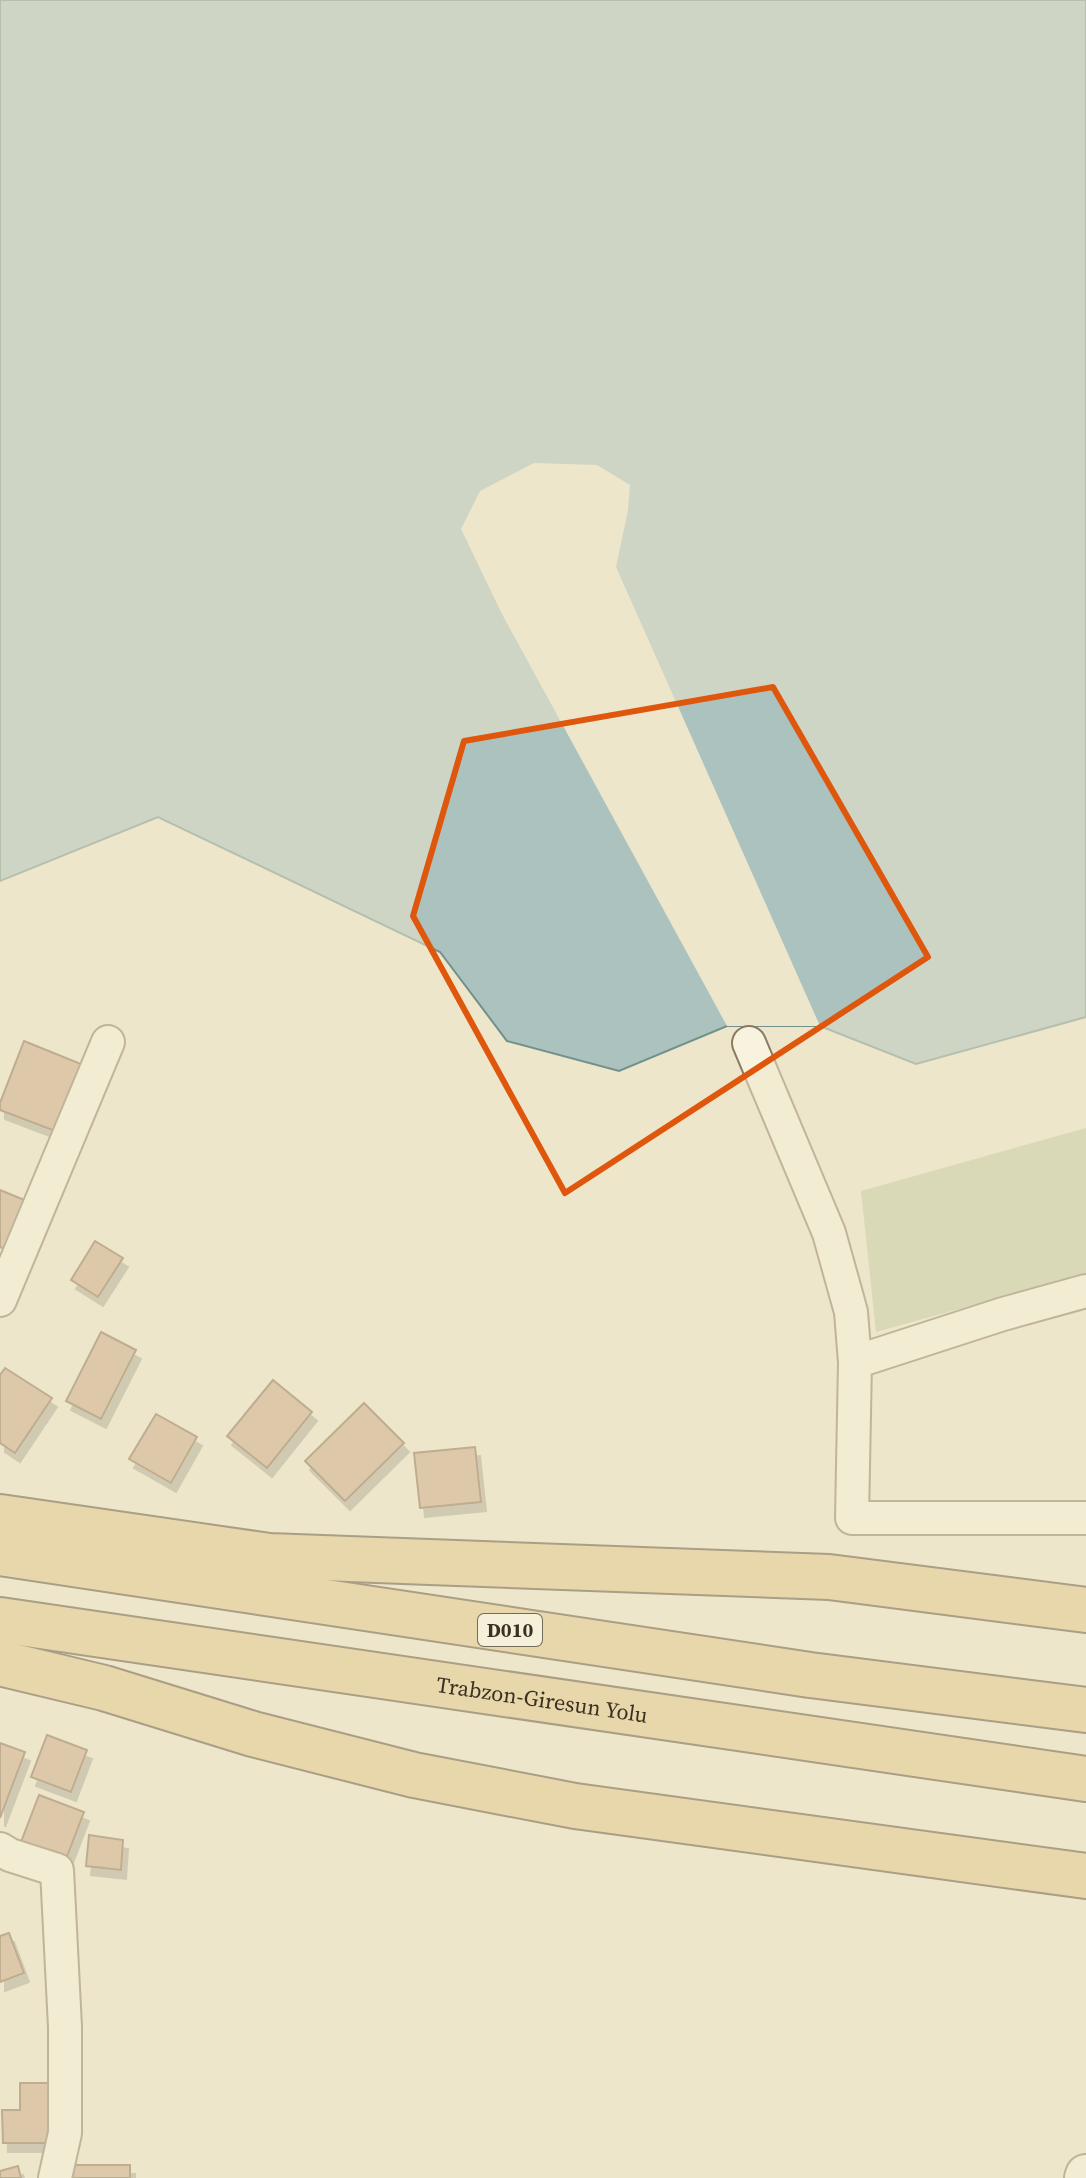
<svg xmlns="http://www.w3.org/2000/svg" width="1086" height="2178" viewBox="0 0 1086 2178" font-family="'Source Serif 4',serif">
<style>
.green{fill:#c1cb9f}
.water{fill:#abc2be;stroke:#72908c;stroke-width:2}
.pier{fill:#ede6cb}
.building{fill:#c9a783;stroke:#876747;stroke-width:2;filter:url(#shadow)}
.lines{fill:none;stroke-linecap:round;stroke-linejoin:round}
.minor-casing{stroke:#897a60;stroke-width:36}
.tertiary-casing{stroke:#897a60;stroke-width:44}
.trunk-casing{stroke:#584833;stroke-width:48}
.minor{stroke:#f8f3de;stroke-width:32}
.tertiary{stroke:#f8f3de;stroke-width:40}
.trunk{stroke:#e2c684;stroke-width:44}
.marked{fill:none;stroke:#df570d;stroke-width:6;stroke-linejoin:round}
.labels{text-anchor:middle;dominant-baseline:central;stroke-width:6;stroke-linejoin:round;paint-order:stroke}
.shield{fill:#f5f0da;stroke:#736a59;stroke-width:2}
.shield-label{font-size:20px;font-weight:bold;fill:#3b3122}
.street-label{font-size:22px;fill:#3b3122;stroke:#f5f0da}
</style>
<defs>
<filter id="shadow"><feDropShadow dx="5" dy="9" stdDeviation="0" flood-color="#0004"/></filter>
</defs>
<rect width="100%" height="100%" fill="#ede6cb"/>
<path class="green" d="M 1086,1128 L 1086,1274 L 876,1332 L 861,1191 Z"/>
<path class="water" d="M 0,0 L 1086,0 L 1086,1017 L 916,1064 L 820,1026 L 727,1026 L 619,1071 L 507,1041 L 440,952 L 158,817 L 0,881 Z"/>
<path class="pier" d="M 534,463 L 597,465 L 630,485 L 628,510 L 616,567 L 820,1026 L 727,1026 L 502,614 L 461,529 L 480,491 Z"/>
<g class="building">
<path d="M 24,1041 L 81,1064 L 55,1131 L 0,1110 L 0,1103 Z"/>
<path d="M 0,1190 L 27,1201 L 7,1250 L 0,1247 Z"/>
<path d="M 95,1241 L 123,1258 L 98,1297 L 71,1280 Z"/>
<path d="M 101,1332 L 136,1350 L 101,1419 L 66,1401 Z"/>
<path d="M 5,1368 L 52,1398 L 15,1453 L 0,1443 L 0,1375 Z"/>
<path d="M 273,1380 L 312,1412 L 267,1468 L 227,1436 Z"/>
<path d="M 364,1403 L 404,1443 L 345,1501 L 305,1461 Z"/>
<path d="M 156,1414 L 197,1437 L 171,1483 L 129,1459 Z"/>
<path d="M 475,1447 L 481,1502 L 420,1508 L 414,1453 Z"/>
<path d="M 47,1735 L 87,1750 L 71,1792 L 31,1777 Z"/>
<path d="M 0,1743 L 25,1752 L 0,1818 Z"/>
<path d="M 39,1795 L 84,1812 L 66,1859 L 21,1842 Z"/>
<path d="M 89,1835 L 123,1840 L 121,1870 L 86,1866 Z"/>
<path d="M 9,1933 L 24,1973 L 0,1982 L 0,1936 Z"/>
<path d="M 20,2083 L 50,2083 L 50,2143 L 3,2143 L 2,2110 L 20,2110 Z"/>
<rect x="72" y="2165" width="58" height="13"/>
<path d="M 18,2166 L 21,2178 L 0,2178 L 0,2171 Z"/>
</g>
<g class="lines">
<defs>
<g id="minor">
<path d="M 749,1043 L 829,1233 L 851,1312 L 855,1362 L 852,1518 L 1086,1518"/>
<path d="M 0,1300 L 108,1042"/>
<path d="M 855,1362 L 1003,1314 L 1086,1291"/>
<path d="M 0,1849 L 10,1855 L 57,1870 L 65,2027 L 65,2133 L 55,2178"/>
</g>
<path id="tertiary" d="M 1085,2178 L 1086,2175"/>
<g id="trunk">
<path d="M 0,1517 L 269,1556 L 829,1577 L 1086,1610"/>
<path d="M 0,1553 L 810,1675 L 1086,1710"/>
<path id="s1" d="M 0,1620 L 1086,1779"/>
<path d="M 0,1663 L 104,1688 L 253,1734 L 414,1775 L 575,1806 L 1086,1876"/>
</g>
</defs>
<use href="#minor" class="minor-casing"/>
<use href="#tertiary" class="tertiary-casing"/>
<use href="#trunk" class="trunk-casing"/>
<use href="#minor" class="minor"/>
<use href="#tertiary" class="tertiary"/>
<use href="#trunk" class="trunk"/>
</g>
<path d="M0 0H1086V2178H0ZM 773,687 L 928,957 L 565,1193 L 413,916 L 464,741 Z" fill="#ede6cb" fill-opacity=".55" fill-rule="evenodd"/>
<path class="marked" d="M 773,687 L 928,957 L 565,1193 L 413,916 L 464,741 Z"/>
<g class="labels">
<rect class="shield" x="478" y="1614" width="64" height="32" rx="6"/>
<g class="shield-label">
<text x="510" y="1630">D010</text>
</g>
<g class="street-label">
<text stroke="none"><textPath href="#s1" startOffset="548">Trabzon-Giresun Yolu</textPath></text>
</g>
</g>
</svg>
